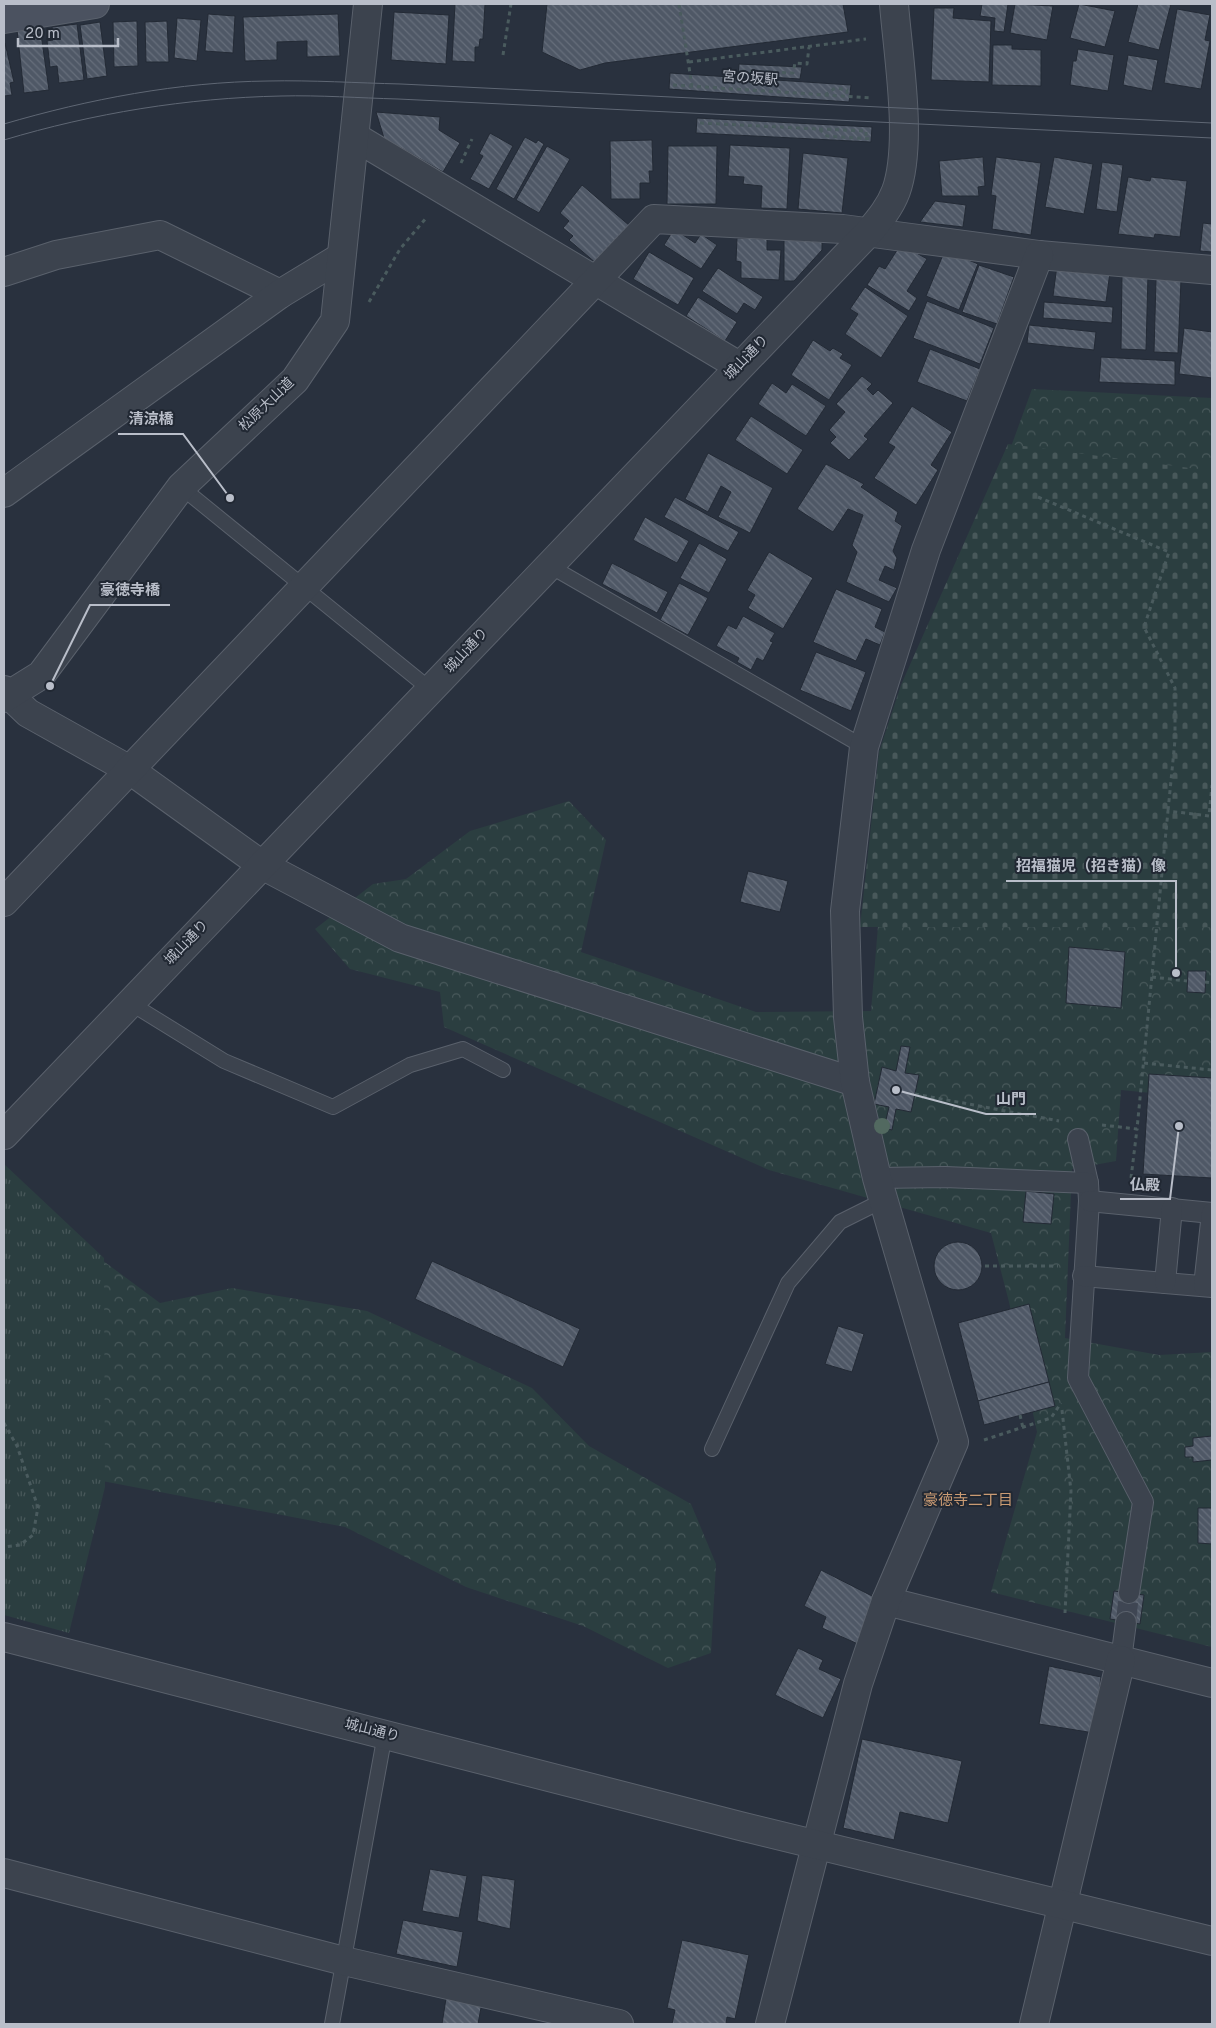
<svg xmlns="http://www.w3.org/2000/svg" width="1216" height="2028" viewBox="0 0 1216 2028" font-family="Overpass,'Noto Sans JP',sans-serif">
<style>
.forest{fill:url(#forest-crowns)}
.cemetery{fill:url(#cemetery-stones)}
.park{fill:url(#park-tufts)}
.building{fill:url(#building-back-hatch);stroke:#232a35}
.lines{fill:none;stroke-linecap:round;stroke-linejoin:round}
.pedestrian-tunnel{stroke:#3f4653;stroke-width:20;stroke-dasharray:20 10;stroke-linecap:butt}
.service-casing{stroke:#5a616c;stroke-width:16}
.pedestrian-casing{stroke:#5a616c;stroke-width:22}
.minor-casing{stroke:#5a616c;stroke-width:30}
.tertiary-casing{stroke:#5a616c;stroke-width:30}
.secondary-casing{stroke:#5a616c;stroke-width:30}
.path{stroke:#4a5b5e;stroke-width:3;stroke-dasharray:4 4;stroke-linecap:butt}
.service{stroke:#3c434e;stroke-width:14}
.pedestrian{stroke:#3c434e;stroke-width:20}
.minor{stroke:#3c434e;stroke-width:28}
.tertiary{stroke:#3c434e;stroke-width:28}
.secondary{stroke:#4b5260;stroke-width:28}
.tram{stroke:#5f6774;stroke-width:1}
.tree{fill:#526960}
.labels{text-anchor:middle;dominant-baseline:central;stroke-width:4;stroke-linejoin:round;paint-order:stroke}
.street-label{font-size:14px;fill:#b9bec9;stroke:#212833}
.neighbourhood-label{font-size:15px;fill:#ca9b73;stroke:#212833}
.leader{fill:none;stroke:#b9bec9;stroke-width:2}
.callout-dot{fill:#b9bec9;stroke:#212833;stroke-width:2}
.callout-label{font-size:15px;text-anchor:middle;font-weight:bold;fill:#b9bec9;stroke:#212833;stroke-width:4;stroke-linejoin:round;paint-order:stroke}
</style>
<defs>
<pattern id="forest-crowns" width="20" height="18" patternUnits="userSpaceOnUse" patternTransform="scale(1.25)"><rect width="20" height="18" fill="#2b3e40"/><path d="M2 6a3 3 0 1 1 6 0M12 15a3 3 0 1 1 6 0" fill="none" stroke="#48585a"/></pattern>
<pattern id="cemetery-stones" width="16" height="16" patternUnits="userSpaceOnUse" patternTransform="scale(1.25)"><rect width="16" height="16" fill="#2b3e40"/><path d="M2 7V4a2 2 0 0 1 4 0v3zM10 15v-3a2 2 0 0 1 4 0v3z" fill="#48585a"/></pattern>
<pattern id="park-tufts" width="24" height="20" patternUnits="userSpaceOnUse" patternTransform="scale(1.25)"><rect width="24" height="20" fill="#2b3e40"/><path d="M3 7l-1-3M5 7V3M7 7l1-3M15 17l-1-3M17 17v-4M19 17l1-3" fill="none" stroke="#48585a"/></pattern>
<pattern id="building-back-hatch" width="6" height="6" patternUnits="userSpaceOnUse" patternTransform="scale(1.25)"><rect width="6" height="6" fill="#4f5866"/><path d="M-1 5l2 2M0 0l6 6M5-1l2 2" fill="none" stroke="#666e7b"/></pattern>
</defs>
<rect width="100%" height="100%" fill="#29313e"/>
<g class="forest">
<path d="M 1032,389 L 1212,398 L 1212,1099 L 1121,1090 L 1116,1161 L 1072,1169 L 1065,1338 L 1159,1355 L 1212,1352 L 1212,1647 L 991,1592 L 1037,1432 L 1009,1302 L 991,1233 L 769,1170 L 444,1027 L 440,992 L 350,969 L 315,929 L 373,884 L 406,879 L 470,831 L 569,801 L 606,840 L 581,952 L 756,1012 L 871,1011 L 890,780 Z"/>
<path d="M 44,1217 L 160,1303 L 232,1288 L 367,1311 L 532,1388 L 589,1446 L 691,1504 L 716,1564 L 711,1653 L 668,1668 L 583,1626 L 466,1587 L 345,1527 L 102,1481 Z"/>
</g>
<path class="cemetery" d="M 1008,444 L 1212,471 L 1212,927 L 860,927 L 879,752 L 901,685 Z"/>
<path class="park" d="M 4,1164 L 104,1258 L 105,1487 L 69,1633 L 4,1615 Z"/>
<g class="building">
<path d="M 455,4 L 485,4 L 483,39 L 480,39 L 479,47 L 475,47 L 475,62 L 452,61 Z"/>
<path d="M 547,4 L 843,4 L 848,32 L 605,63 L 580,70 L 542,52 Z"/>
<path d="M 982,4 L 1008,4 L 1004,32 L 994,31 L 995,18 L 980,16 Z"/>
<path d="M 1015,4 L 1053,6 L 1047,40 L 1010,33 Z"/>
<path d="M 1079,4 L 1115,11 L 1105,47 L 1070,38 Z"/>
<path d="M 1138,4 L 1171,4 L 1159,50 L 1128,42 Z"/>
<path d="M 934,8 L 954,8 L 953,18 L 991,21 L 989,82 L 931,80 Z"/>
<path d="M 1177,9 L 1210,15 L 1205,40 L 1210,41 L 1201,89 L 1164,83 Z"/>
<path d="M 394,12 L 449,15 L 446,64 L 391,60 Z"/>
<path d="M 208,14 L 235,16 L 233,53 L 205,51 Z"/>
<path d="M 338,14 L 340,56 L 307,57 L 307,41 L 277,42 L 277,60 L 245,61 L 243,17 Z"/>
<path d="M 177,18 L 201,20 L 197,61 L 174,58 Z"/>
<path d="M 137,21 L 138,66 L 114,67 L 113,22 Z"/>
<path d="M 167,21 L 169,62 L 146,62 L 145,22 Z"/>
<path d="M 100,22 L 107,76 L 87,79 L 80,25 Z"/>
<path d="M 77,24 L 84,80 L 59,83 L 57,66 L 50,67 L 47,41 L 53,40 L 52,27 Z"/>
<path d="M 40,27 L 49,90 L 24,93 L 17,30 Z"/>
<path d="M 5,43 L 14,82 L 10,83 L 12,95 L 4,96 Z"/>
<path d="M 993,45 L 1012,45 L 1012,49 L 1041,50 L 1041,86 L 992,85 Z"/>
<path d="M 1078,49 L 1114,55 L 1108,91 L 1070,85 L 1073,61 L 1076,61 Z"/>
<path d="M 1128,55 L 1158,60 L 1152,91 L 1123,85 Z"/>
<path d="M 739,64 L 802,67 L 800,79 L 738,75 Z"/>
<path d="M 670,73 L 851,85 L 849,102 L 669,89 Z"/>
<path d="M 376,112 L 440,117 L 439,130 L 460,143 L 443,172 L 384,138 Z"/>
<path d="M 697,118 L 872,127 L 871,142 L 696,133 Z"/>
<path d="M 490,133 L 513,146 L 489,189 L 470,179 L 483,156 L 479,154 Z"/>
<path d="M 525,137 L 536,143 L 538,140 L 544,144 L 514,199 L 496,189 Z"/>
<path d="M 652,140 L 653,171 L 649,171 L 650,183 L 640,183 L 640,199 L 611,199 L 610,141 Z"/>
<path d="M 730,145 L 790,148 L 787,209 L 761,208 L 762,186 L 743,184 L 744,177 L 728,176 Z"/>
<path d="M 547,146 L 570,159 L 539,213 L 516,200 Z"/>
<path d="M 668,146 L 717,146 L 716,204 L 667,204 Z"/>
<path d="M 803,153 L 848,158 L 842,213 L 798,209 Z"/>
<path d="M 983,157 L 985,186 L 978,187 L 979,196 L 942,196 L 939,161 Z"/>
<path d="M 996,157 L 1041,163 L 1031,235 L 992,229 L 996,196 L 991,195 Z"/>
<path d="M 1054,157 L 1093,164 L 1084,214 L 1045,207 Z"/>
<path d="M 1102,162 L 1123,165 L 1117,212 L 1096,209 Z"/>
<path d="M 1128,177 L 1150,181 L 1151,177 L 1187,181 L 1180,237 L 1155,234 L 1154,238 L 1118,234 Z"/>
<path d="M 582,185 L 630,226 L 597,264 L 569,240 L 573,236 L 563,228 L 569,221 L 560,213 Z"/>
<path d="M 935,201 L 966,205 L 963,227 L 920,222 Z"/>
<path d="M 1203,223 L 1212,224 L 1212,252 L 1200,251 Z"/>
<path d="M 674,229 L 695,243 L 701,234 L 717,245 L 701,269 L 664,245 Z"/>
<path d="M 737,238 L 767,239 L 767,250 L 781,250 L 779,280 L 741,278 L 741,262 L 736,261 Z"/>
<path d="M 784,240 L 822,242 L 822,250 L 794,281 L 784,281 Z"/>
<path d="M 901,244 L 927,259 L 907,291 L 917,298 L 909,311 L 867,285 L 879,266 L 885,269 Z"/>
<path d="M 945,250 L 978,264 L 959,310 L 926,296 Z"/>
<path d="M 649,252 L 694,278 L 678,305 L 633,279 Z"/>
<path d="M 979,265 L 1014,277 L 997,324 L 962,312 Z"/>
<path d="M 1057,265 L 1110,272 L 1106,302 L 1053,296 Z"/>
<path d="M 718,268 L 763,297 L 755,310 L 744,303 L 737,314 L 702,291 Z"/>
<path d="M 1122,275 L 1148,275 L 1146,350 L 1121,349 Z"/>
<path d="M 1156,279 L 1181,280 L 1178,353 L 1154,352 Z"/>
<path d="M 865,287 L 908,316 L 881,358 L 845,334 L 858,314 L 850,309 Z"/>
<path d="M 698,297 L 737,322 L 725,341 L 686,316 Z"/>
<path d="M 927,301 L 994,328 L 980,364 L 913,338 Z"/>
<path d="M 1044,302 L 1113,307 L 1112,323 L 1043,318 Z"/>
<path d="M 1029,325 L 1096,332 L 1094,350 L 1027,343 Z"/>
<path d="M 1184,328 L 1212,332 L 1212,378 L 1179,374 Z"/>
<path d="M 813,340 L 830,351 L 833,348 L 843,354 L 840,358 L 852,365 L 829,400 L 791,375 Z"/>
<path d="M 930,349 L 980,369 L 967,401 L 917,382 Z"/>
<path d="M 1101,357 L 1175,361 L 1175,385 L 1099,382 Z"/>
<path d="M 862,376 L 872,384 L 867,389 L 873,395 L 878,390 L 893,403 L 864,436 L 868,439 L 849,460 L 830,443 L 836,437 L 829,430 L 845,412 L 836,404 Z"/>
<path d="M 772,383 L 786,393 L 792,384 L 826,406 L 806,436 L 758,404 Z"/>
<path d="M 912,406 L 952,432 L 931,465 L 938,470 L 916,505 L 874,478 L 895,447 L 888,443 Z"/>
<path d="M 751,416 L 803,450 L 787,474 L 735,440 Z"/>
<path d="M 708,453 L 773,488 L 750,533 L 718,517 L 731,492 L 721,486 L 708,512 L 685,499 Z"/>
<path d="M 826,464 L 864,484 L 861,487 L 898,512 L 895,521 L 902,526 L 893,551 L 897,558 L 894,570 L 885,566 L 879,580 L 897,588 L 889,602 L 846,582 L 857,552 L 852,545 L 863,515 L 848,509 L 833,532 L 797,509 Z"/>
<path d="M 675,497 L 739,532 L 728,551 L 664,517 Z"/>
<path d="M 645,517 L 689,541 L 677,563 L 633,540 Z"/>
<path d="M 699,543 L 727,559 L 709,593 L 680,578 Z"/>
<path d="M 769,552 L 813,578 L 783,629 L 748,608 L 755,595 L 747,590 Z"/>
<path d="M 612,563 L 668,592 L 657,613 L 602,584 Z"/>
<path d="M 679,583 L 708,598 L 688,635 L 660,620 Z"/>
<path d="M 836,589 L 882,609 L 875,627 L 885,632 L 880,645 L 866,639 L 856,661 L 813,642 Z"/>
<path d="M 743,616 L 775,633 L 770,641 L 773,642 L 763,661 L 757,658 L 751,670 L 737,662 L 739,658 L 716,646 L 728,625 L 736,629 Z"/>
<path d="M 816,652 L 866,672 L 851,711 L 800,690 Z"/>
<path d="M 748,871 L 788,881 L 780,912 L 740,902 Z"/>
<path d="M 1069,947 L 1125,952 L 1121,1008 L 1066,1003 Z"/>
<path d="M 1188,971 L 1206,971 L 1205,993 L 1187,992 Z"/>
<path d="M 901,1046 L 910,1047 L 905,1073 L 919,1075 L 911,1112 L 896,1109 L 892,1130 L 884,1128 L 889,1107 L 874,1104 L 882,1067 L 896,1071 Z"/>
<path d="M 1149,1074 L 1212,1078 L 1212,1178 L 1143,1174 Z"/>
<path d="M 1026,1191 L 1054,1194 L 1051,1224 L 1023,1222 Z"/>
<circle cx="958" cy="1266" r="24"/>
<path d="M 432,1261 L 580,1329 L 563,1367 L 415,1299 Z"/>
<path d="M 1029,1304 L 1049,1382 L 978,1401 L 958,1323 Z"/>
<path d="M 838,1326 L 864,1334 L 852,1372 L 825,1364 Z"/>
<path d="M 1049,1382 L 1055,1406 L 984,1425 L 978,1401 Z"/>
<path d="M 1212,1436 L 1212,1460 L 1193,1462 L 1193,1457 L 1185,1457 L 1185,1447 L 1193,1446 L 1193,1438 Z"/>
<path d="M 1198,1508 L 1212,1508 L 1212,1544 L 1198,1543 Z"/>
<path d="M 821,1570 L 874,1597 L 858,1644 L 822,1628 L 826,1617 L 804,1606 Z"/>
<path d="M 1114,1591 L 1144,1595 L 1140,1624 L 1110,1619 Z"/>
<path d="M 798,1648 L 823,1660 L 819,1669 L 841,1679 L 823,1718 L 775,1695 Z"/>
<path d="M 1049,1666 L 1101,1677 L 1094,1733 L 1039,1724 Z"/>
<path d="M 862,1739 L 962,1761 L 948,1823 L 900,1812 L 894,1840 L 843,1828 Z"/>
<path d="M 430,1869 L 467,1876 L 459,1918 L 422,1911 Z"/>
<path d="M 482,1875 L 515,1880 L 510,1929 L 477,1921 Z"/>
<path d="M 403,1920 L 463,1932 L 457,1967 L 396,1954 Z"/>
<path d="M 682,1940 L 749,1955 L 735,2019 L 727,2017 L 726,2024 L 672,2024 L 675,2010 L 667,2008 Z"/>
<path d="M 447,1992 L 483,1997 L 478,2024 L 442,2024 Z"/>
</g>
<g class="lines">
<path class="pedestrian-tunnel" d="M 1126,1622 L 1129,1593"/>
<defs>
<g id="service">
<path d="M 181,487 L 431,690"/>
<path d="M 548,565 L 864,747"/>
<path d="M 130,1003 L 224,1061 L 333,1107 L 410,1065 L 463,1049 L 503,1070"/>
<path d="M 712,1449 L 788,1283 L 840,1222 L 884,1200"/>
<path d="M 332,2024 L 385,1734"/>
</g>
<g id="pedestrian">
<path d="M 1078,1139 L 1088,1183 L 1089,1201 L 1078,1378 L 1143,1502 L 1129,1593"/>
<path d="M 877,1178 L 945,1177 L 1088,1183"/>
<path d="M 1089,1201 L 1212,1213"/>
<path d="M 1083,1276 L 1212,1287"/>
<path d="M 1165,1283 L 1172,1208"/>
<path d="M 1204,1286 L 1212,1213"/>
<path d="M 1121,1660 L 1126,1622"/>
</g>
<g id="minor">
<path d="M 355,137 L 739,366"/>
<path d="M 4,272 L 56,255 L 160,235 L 280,294"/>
<path d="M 4,493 L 280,294 L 341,257"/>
<path d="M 4,690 L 28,713 L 130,770 L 262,865 L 400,938 L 855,1082"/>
<path d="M 4,698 L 41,675 L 181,487 L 295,380 L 335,321 L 368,4"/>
<path d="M 4,902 L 654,219 L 843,229 L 1039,255 L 1212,270"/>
<path d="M 886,1601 L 1212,1683"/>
<path d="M 4,1873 L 344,1961 L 619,2024"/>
<path d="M 770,2024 L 858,1684 L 886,1601 L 954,1442 L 877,1178 L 855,1082 L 848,1017 L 845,911 L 864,747 L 926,550 L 1039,255"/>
<path d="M 1034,2024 L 1121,1660"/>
</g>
<g id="tertiary">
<path d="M 4,1135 L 869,232 C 880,219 890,207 896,191 C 913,143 898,56 894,4"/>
<path d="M 4,1637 L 740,1826 L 1212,1941"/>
</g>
<path id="secondary" d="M 4,19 L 95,4"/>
</defs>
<use href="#service" class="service-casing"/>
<use href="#pedestrian" class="pedestrian-casing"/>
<use href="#minor" class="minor-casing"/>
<use href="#tertiary" class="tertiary-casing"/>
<use href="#secondary" class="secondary-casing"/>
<g class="path">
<path d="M 679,4 L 692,86"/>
<path d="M 503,55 L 511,4"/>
<path d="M 689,62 L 866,39"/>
<path d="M 742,71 L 793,73 L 795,63 L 807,64 L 809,47"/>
<path d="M 673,85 L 872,98"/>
<path d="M 825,95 L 835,88 L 847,90 L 847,96"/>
<path d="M 700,123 L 819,129 L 827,136 L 872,139"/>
<path d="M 819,129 L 866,131 L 866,139"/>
<path d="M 461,163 L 472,139"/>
<path d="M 369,302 L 400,249 L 427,217"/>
<path d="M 1038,497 L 1169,552 L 1144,627 L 1175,688 L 1175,740 L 1168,811"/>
<path d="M 1152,977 L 1187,981"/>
<path d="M 1205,982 L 1212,983"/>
<path d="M 1144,1063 L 1212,1070"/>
<path d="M 915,1094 L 1059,1121"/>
<path d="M 1102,1125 L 1137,1129 L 1168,811 L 1209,816 L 1212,785"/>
<path d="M 1131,1178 L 1137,1129"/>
<path d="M 985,1266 L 1058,1266"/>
<path d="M 1062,1410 L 1071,1491 L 1065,1613"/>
<path d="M 1020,1415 L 1023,1428"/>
<path d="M 4,1423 L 17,1446 L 38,1507 L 33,1535 L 20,1545 L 4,1547"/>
<path d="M 984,1440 L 1051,1418 L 1061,1403"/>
</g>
<use href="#service" class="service"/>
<use href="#pedestrian" class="pedestrian"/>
<use href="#minor" class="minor"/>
<use href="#tertiary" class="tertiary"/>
<use href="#secondary" class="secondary"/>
<g class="tram">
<path d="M 4,124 C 89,99 179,82 268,81 C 312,80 357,83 401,84 L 1212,123"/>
<path d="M 4,140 C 94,113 187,98 281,96 C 320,95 359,98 398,99 L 1212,138"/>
</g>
</g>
<circle class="tree" cx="882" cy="1126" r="8"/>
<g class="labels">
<g class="street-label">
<text transform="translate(750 79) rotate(4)">宮の坂駅</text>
<text transform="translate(747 358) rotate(-46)">城山通り</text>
<text transform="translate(267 405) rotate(-44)">松原大山道</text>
<text transform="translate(467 651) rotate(-47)">城山通り</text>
<text transform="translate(187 943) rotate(-46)">城山通り</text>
<text transform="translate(372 1731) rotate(14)">城山通り</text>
</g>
<g class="neighbourhood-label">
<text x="968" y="1501">豪徳寺二丁目</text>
</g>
</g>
<path class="leader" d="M230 498L183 434H118M50 686L90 605H170M1176 973L1176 881H1006M896 1090L986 1114H1036M1179 1126L1170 1199H1120"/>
<g class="callout-dot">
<circle cx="230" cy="498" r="5"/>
<circle cx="50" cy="686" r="5"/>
<circle cx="1176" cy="973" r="5"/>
<circle cx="896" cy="1090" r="5"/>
<circle cx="1179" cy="1126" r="5"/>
</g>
<g class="callout-label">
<text x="151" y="424">清涼橋</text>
<text x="130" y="595">豪徳寺橋</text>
<text x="1091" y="871">招福猫児（招き猫）像</text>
<text x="1011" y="1104">山門</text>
<text x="1145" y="1190">仏殿</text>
</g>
<rect width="1216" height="2028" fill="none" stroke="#b9bec9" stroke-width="10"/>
<path d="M18 38v8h100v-8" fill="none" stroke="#b9bec9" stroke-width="2.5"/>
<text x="25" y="38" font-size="15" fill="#b9bec9" stroke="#212833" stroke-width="4" paint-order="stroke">20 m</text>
</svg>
